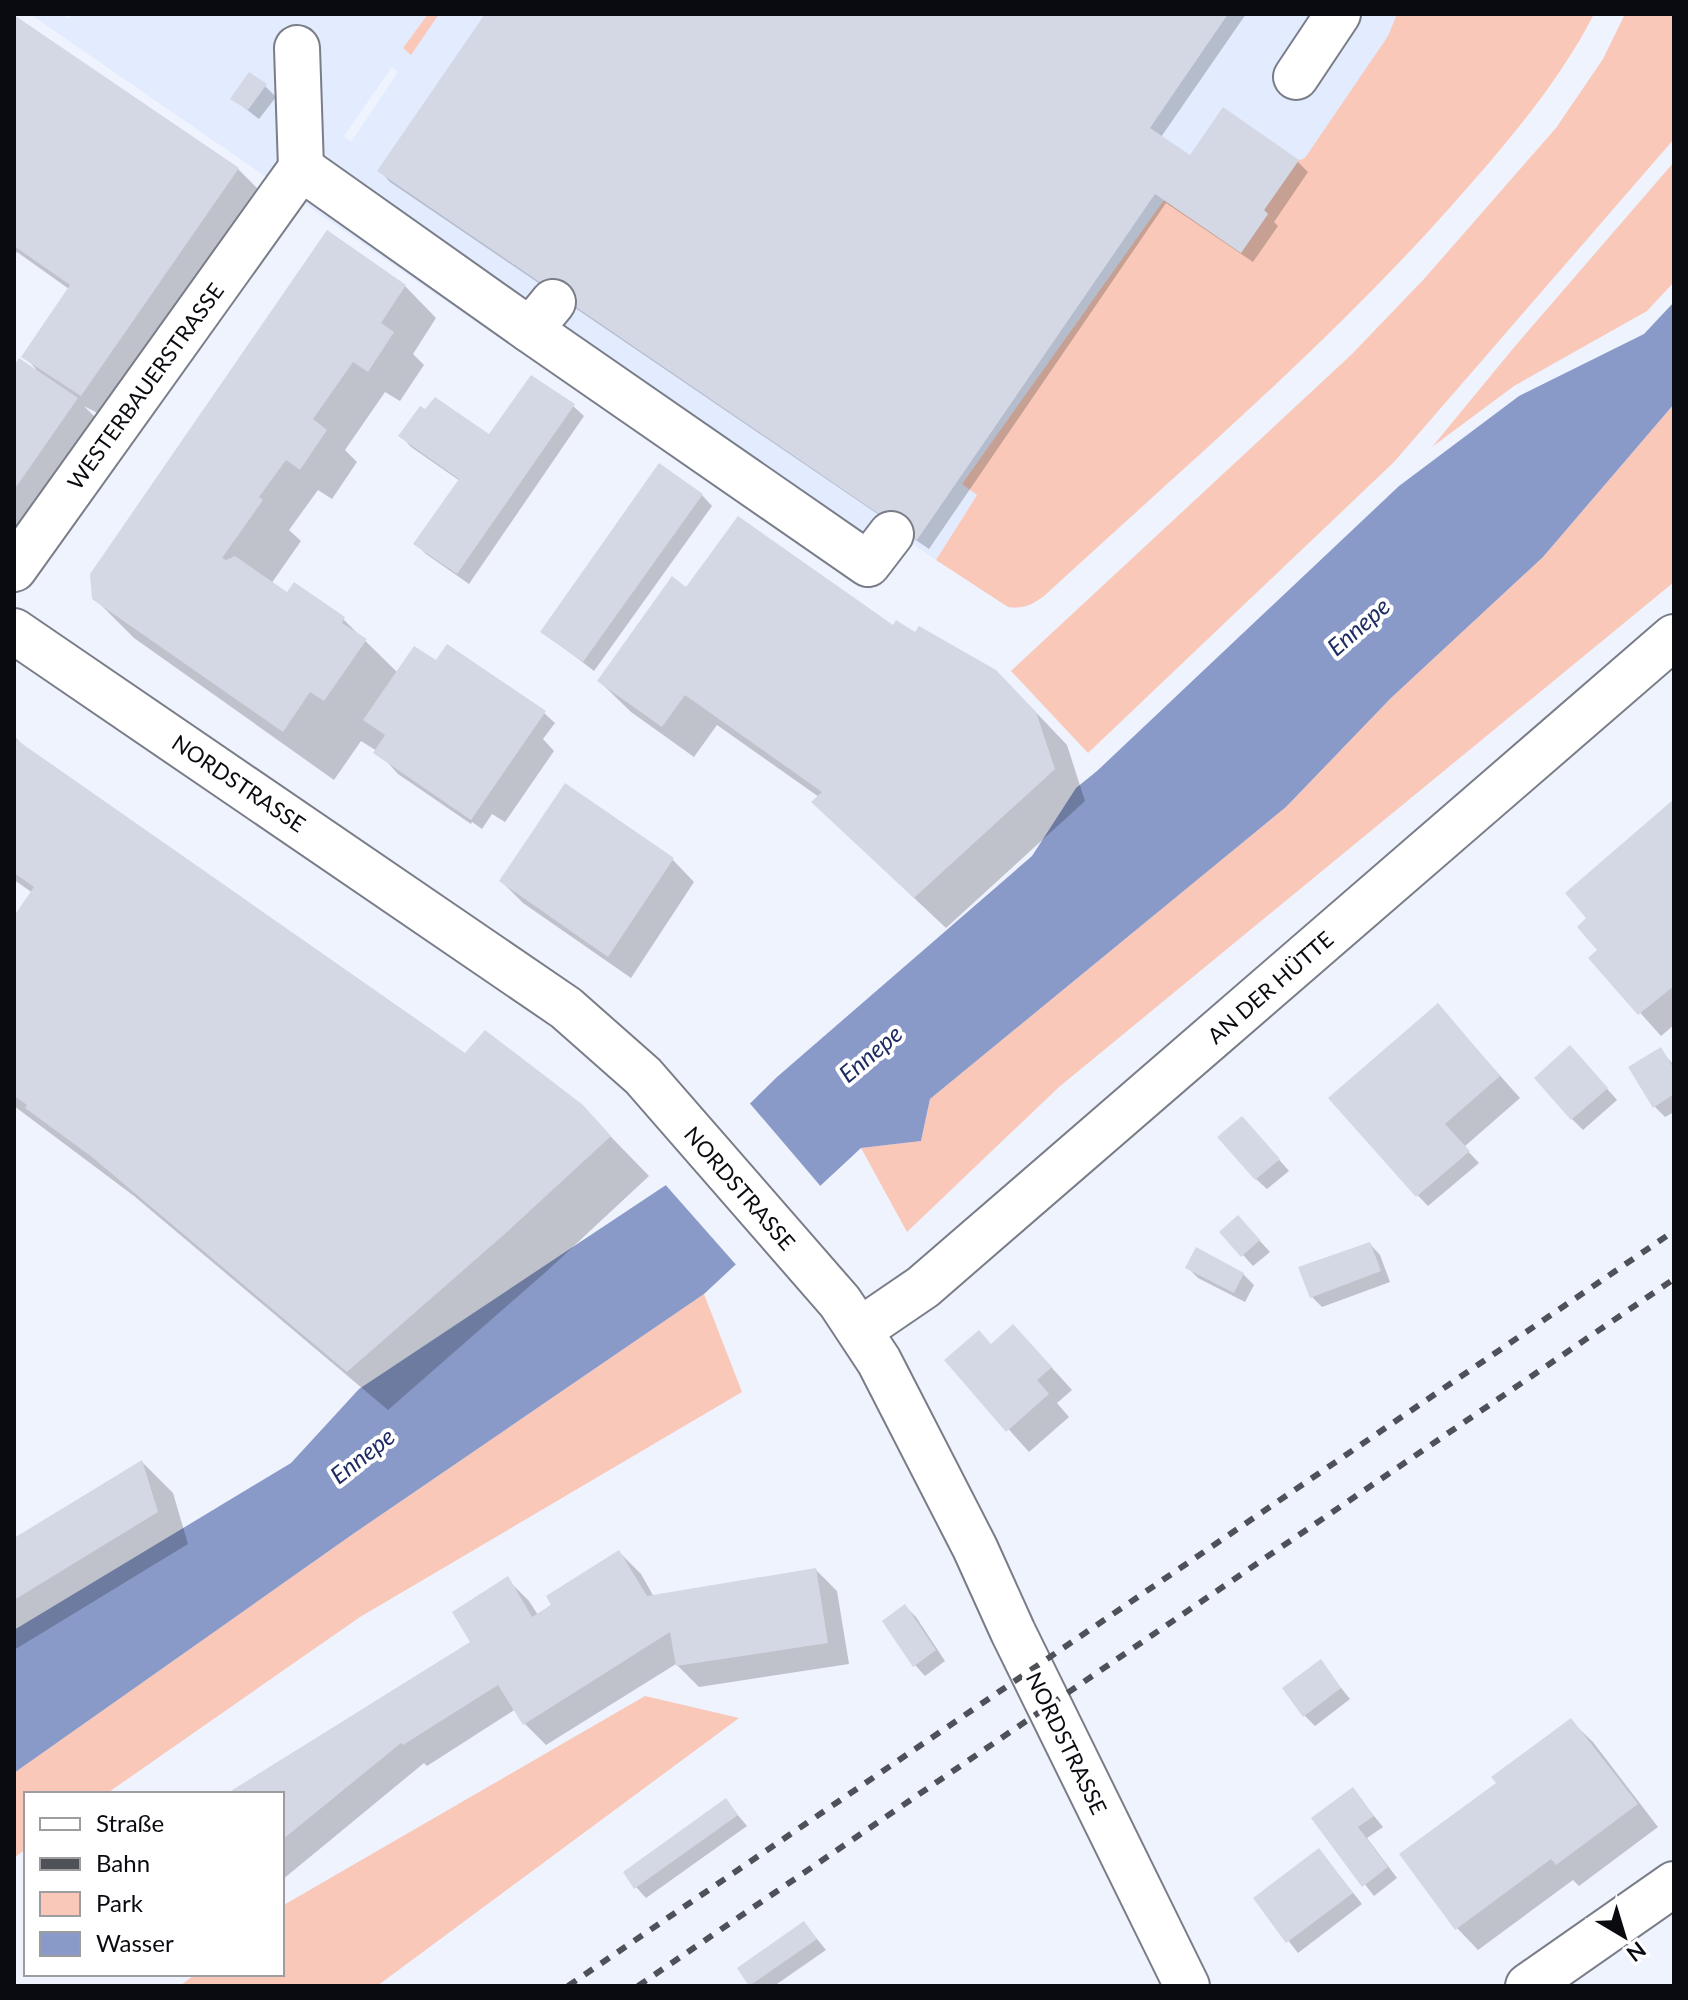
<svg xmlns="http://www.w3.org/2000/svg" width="1688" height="2000" viewBox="0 0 1688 2000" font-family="Lato,sans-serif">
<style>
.built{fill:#e3ebff;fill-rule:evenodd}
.green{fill:#f9c8b9}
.water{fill:#8a9ac8}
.pier{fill:#eff3fe}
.shadow{fill:#0003}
.building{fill:#d4d8e5}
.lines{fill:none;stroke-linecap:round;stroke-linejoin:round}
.minor-casing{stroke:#797d88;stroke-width:48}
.minor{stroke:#fff;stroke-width:44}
.rail{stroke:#4f5158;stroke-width:6;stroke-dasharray:10 10;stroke-linecap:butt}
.labels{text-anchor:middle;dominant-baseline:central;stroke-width:8;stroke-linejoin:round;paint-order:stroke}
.street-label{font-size:22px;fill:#0a0b10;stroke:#fff}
.water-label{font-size:24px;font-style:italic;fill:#1f2c64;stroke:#fff}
</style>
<rect width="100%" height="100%" fill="#eff3fe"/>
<path class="built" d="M 30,14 L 61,14 L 69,19 L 73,14 L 428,14 L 403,48 L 411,54 L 439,14 L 1397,14 L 1388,36 L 1305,159 L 1299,160 L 1264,210 L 1268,214 L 1241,253 L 1164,200 L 962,484 L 977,495 L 936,560 L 908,541 L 870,590 L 712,485 ZM 392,67 L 398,72 L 351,142 L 344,136 Z"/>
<g class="green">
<path d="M 428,14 L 439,14 L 411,55 L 403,48 Z"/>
<path d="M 1397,14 L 1594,14 C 1558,84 1506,144 1454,203 C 1328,345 1183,468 1044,596 C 1032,605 1023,609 1008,607 L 936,560 L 977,495 L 962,484 L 1164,200 L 1241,253 L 1268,214 L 1264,210 L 1299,160 L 1305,158 L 1388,36 Z"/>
<path d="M 1625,14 L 1674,14 L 1674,139 L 1394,462 L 1088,753 L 1011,671 L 1351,355 L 1424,279 L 1556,128 L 1603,59 Z"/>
<path d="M 1674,162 L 1674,282 L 1647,311 L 1514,386 L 1432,447 L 1516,345 Z"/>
<path d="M 1674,404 L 1674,582 L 1059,1087 L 907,1232 L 861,1148 L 921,1141 L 930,1099 L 1286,807 L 1391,698 L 1543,557 Z"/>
<path d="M 704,1294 L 742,1392 L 360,1617 L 106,1794 L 26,1794 L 26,1849 L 14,1858 L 14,1773 L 353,1534 Z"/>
<path d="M 645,1696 L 739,1718 L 377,1986 L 180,1986 L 195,1974 L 282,1974 L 282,1906 Z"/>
</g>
<path class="water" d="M 1674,302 L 1674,404 L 1543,557 L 1391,698 L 1286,807 L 930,1099 L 921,1141 L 861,1148 L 704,1294 L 353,1534 L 14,1773 L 14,1630 L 291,1463 L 359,1389 L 669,1183 L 777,1077 L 1032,856 L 1076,788 L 1097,771 L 1399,486 L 1519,396 L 1644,334 Z"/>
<path class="pier" d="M 747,1100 L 823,1189 L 738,1267 L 663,1182 Z"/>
<g class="shadow">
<path d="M 488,14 L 1246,14 L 1161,137 L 1191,158 L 1224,110 L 1298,162 L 1308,172 L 1274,222 L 1278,226 L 1253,262 L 1166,203 L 929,549 L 390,182 L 380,171 Z"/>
<path d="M 14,17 L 238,169 L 260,191 L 103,416 L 84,406 L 108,430 L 14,541 L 14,370 L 36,369 L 24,356 L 69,289 L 17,252 L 14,256 Z"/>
<path d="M 265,86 L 276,97 L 259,119 L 233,99 Z"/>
<path d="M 327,233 L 405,286 L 436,318 L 413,354 L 424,365 L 400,401 L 385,392 L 345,450 L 357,462 L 332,499 L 318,490 L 289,530 L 301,541 L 271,584 L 287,595 L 343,619 L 398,673 L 437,663 L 544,713 L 555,723 L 543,739 L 554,751 L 505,822 L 492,814 L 482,829 L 472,822 L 471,824 L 398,774 L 377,751 L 361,741 L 334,780 L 134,638 L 94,598 Z"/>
<path d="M 573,406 L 584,416 L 469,584 L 426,554 L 416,544 L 460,481 L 411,447 L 401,436 L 490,437 Z"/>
<path d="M 702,495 L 712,506 L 594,671 L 543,632 Z"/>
<path d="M 687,590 L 893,628 L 915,635 L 1028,704 L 1067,745 L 1085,801 L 946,928 L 845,833 L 819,797 L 717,725 L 694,757 L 631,712 L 599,681 Z"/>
<path d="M 14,736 L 27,749 L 465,1056 L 582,1107 L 649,1176 L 547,1271 L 388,1410 L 134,1196 L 14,1106 L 14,920 L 33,893 L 14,880 Z"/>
<path d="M 1674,802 L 1674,1025 L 1661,1036 L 1591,958 L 1600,951 L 1589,918 Z"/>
<path d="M 673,860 L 694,882 L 631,978 L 523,903 L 501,881 Z"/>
<path d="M 1438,1006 L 1520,1098 L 1464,1147 L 1479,1163 L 1428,1206 L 1392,1169 Z"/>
<path d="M 1660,1050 L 1674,1065 L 1674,1112 L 1665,1117 L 1655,1107 Z"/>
<path d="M 1580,1058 L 1617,1100 L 1583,1130 L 1572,1119 Z"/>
<path d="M 1252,1129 L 1289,1171 L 1267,1189 L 1256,1179 Z"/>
<path d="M 1249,1229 L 1270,1252 L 1253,1266 L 1243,1255 Z"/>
<path d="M 1370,1244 L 1380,1255 L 1390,1282 L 1322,1307 L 1311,1296 Z"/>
<path d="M 1188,1268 L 1243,1274 L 1254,1285 L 1245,1302 L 1198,1278 Z"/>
<path d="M 992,1346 L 1034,1348 L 1072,1390 L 1057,1403 L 1069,1417 L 1029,1452 L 947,1360 Z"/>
<path d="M 142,1462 L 173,1493 L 188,1544 L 14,1650 L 14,1541 Z"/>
<path d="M 619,1552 L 641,1574 L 654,1597 L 816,1570 L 837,1591 L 849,1664 L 699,1687 L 676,1664 L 546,1745 L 525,1724 L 516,1709 L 427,1766 L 424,1763 L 282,1880 L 282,1794 L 230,1794 L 473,1643 L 507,1579 L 529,1601 L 538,1615 Z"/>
<path d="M 905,1606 L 916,1617 L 945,1661 L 925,1676 L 915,1665 Z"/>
<path d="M 1320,1662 L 1350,1699 L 1315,1726 L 1304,1715 Z"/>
<path d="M 1571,1721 L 1593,1742 L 1658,1827 L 1579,1886 L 1573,1880 L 1478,1950 L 1457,1928 L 1499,1783 Z"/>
<path d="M 1353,1790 L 1383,1827 L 1367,1838 L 1397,1878 L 1374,1896 L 1314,1819 Z"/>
<path d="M 726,1801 L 747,1826 L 646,1898 L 636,1887 Z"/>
<path d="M 1319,1850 L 1362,1904 L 1298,1953 L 1255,1898 Z"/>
<path d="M 804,1923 L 826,1950 L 774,1986 L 752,1986 L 739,1968 Z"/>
</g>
<g class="building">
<path d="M 485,14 L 1228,14 L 1150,128 L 1190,155 L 1223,107 L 1299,160 L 1264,210 L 1268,214 L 1241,253 L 1155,194 L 917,540 L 377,171 Z"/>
<path d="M 14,15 L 239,168 L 81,396 L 21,357 L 70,285 L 14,246 Z"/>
<path d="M 249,72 L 267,84 L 248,110 L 230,99 Z"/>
<path d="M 327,230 L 406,285 L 381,323 L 394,332 L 368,372 L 353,362 L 313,419 L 327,430 L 300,470 L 286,460 L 259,497 L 263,500 L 222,558 L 226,560 L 235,556 L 287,592 L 294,582 L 345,617 L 342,623 L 367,639 L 324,701 L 310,692 L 283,732 L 92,599 L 90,574 Z"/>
<path d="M 19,358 L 78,398 L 14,490 L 14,366 Z"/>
<path d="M 531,375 L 575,404 L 457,574 L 413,544 L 459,479 L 398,436 L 420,406 L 425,409 L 435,397 L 489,434 Z"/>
<path d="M 659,463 L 703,494 L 583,662 L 540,632 Z"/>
<path d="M 738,516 L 893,625 L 896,620 L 915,632 L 919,626 L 996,670 L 1036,712 L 1055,769 L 914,898 L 811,802 L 822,792 L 685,695 L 662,727 L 597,681 L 672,576 L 686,587 Z"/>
<path d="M 447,644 L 546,711 L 471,820 L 373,753 L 385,735 L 363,720 L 414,646 L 436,660 Z"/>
<path d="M 14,738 L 465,1053 L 485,1030 L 583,1105 L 611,1136 L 507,1232 L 347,1372 L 92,1157 L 25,1108 L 27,1105 L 14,1096 L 14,916 L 34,887 L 14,873 Z"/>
<path d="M 565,783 L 674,858 L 608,957 L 499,881 Z"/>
<path d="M 1674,799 L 1674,986 L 1638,1015 L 1588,958 L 1597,950 L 1577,927 L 1586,918 L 1565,893 Z"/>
<path d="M 1438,1003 L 1500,1076 L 1445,1124 L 1470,1151 L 1416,1197 L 1328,1098 Z"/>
<path d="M 1570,1045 L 1608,1088 L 1571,1120 L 1534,1078 Z"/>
<path d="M 1661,1047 L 1674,1069 L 1674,1094 L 1653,1108 L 1628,1067 Z"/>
<path d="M 1242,1116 L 1280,1159 L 1255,1180 L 1217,1137 Z"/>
<path d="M 1238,1215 L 1260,1240 L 1241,1257 L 1219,1232 Z"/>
<path d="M 1370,1242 L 1381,1271 L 1310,1298 L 1298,1267 Z"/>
<path d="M 1196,1247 L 1244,1273 L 1234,1293 L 1185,1268 Z"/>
<path d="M 1013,1324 L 1052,1367 L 1037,1380 L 1049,1394 L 1006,1432 L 944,1360 L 979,1330 L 991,1344 Z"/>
<path d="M 142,1460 L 158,1512 L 14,1600 L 14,1538 Z"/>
<path d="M 619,1550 L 647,1596 L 816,1568 L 828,1643 L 676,1666 L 670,1632 L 523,1725 L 498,1685 L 403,1745 L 401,1743 L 282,1840 L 282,1794 L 226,1794 L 470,1642 L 452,1612 L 508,1576 L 532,1617 L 551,1605 L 546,1596 Z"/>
<path d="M 905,1604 L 936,1650 L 913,1667 L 882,1621 Z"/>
<path d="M 1321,1659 L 1341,1688 L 1303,1717 L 1282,1688 Z"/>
<path d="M 1571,1718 L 1638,1804 L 1556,1865 L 1551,1859 L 1455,1930 L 1399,1854 L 1496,1783 L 1491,1777 Z"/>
<path d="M 1353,1787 L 1374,1816 L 1358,1827 L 1388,1867 L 1362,1887 L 1311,1818 Z"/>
<path d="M 726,1798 L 738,1815 L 634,1889 L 623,1872 Z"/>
<path d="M 1319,1848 L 1353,1893 L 1286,1943 L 1253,1898 Z"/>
<path d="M 804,1921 L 817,1939 L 749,1986 L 737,1968 Z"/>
</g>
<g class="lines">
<defs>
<g id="minor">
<path d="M 1296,77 L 1338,14"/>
<path d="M 301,168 L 530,330 L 868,564 L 891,534"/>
<path d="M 530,330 L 553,302"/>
<path d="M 14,569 L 301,168 L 297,48"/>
<path d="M 14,631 L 566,1008 L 643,1076 L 840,1302 L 879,1361 L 975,1548 L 1013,1632 L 1187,1986"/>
<path d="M 860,1330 L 923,1287 L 1674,637"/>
<path d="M 1528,1986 L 1674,1884"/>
</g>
</defs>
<use href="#minor" class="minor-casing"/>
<use href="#minor" class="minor"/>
<g class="rail">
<path d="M 568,1986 L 1674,1231"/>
<path d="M 638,1986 L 1674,1279"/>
</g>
</g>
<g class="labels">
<g class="street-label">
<text transform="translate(145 386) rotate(-54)">WESTERBAUERSTRASSE</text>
<text transform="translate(239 783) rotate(34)">NORDSTRASSE</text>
<text transform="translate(1270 987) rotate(-41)">AN DER HÜTTE</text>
<text transform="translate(740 1188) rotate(49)">NORDSTRASSE</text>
<text transform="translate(1067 1743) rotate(64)">NORDSTRASSE</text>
</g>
<g class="water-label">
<text transform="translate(1358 626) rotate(-41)">Ennepe</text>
<text transform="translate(870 1053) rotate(-40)">Ennepe</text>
<text transform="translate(362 1455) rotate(-38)">Ennepe</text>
</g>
</g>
<rect width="1688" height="2000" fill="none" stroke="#0a0b10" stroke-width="32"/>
<rect x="24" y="1792" width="260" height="184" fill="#ffffff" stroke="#9d9d9f" stroke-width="2"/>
<rect x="40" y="1818" width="40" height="12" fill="#ffffff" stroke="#9d9d9f" stroke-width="2"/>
<text x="96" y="1832" font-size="24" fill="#0a0b10">Straße</text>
<rect x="40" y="1858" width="40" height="12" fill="#4f5158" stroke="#9d9d9f" stroke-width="2"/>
<text x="96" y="1872" font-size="24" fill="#0a0b10">Bahn</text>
<rect x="40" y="1892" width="40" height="24" fill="#f9c8b9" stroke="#9d9d9f" stroke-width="2"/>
<text x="96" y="1912" font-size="24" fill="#0a0b10">Park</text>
<rect x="40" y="1932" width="40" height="24" fill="#8a9ac8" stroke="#9d9d9f" stroke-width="2"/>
<text x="96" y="1952" font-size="24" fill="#0a0b10">Wasser</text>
<g transform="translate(1624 1936) rotate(142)" stroke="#ffffff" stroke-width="6" paint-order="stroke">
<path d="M0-6L14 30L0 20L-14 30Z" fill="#0a0b10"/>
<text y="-12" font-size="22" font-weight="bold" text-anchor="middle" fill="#0a0b10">N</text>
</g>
</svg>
